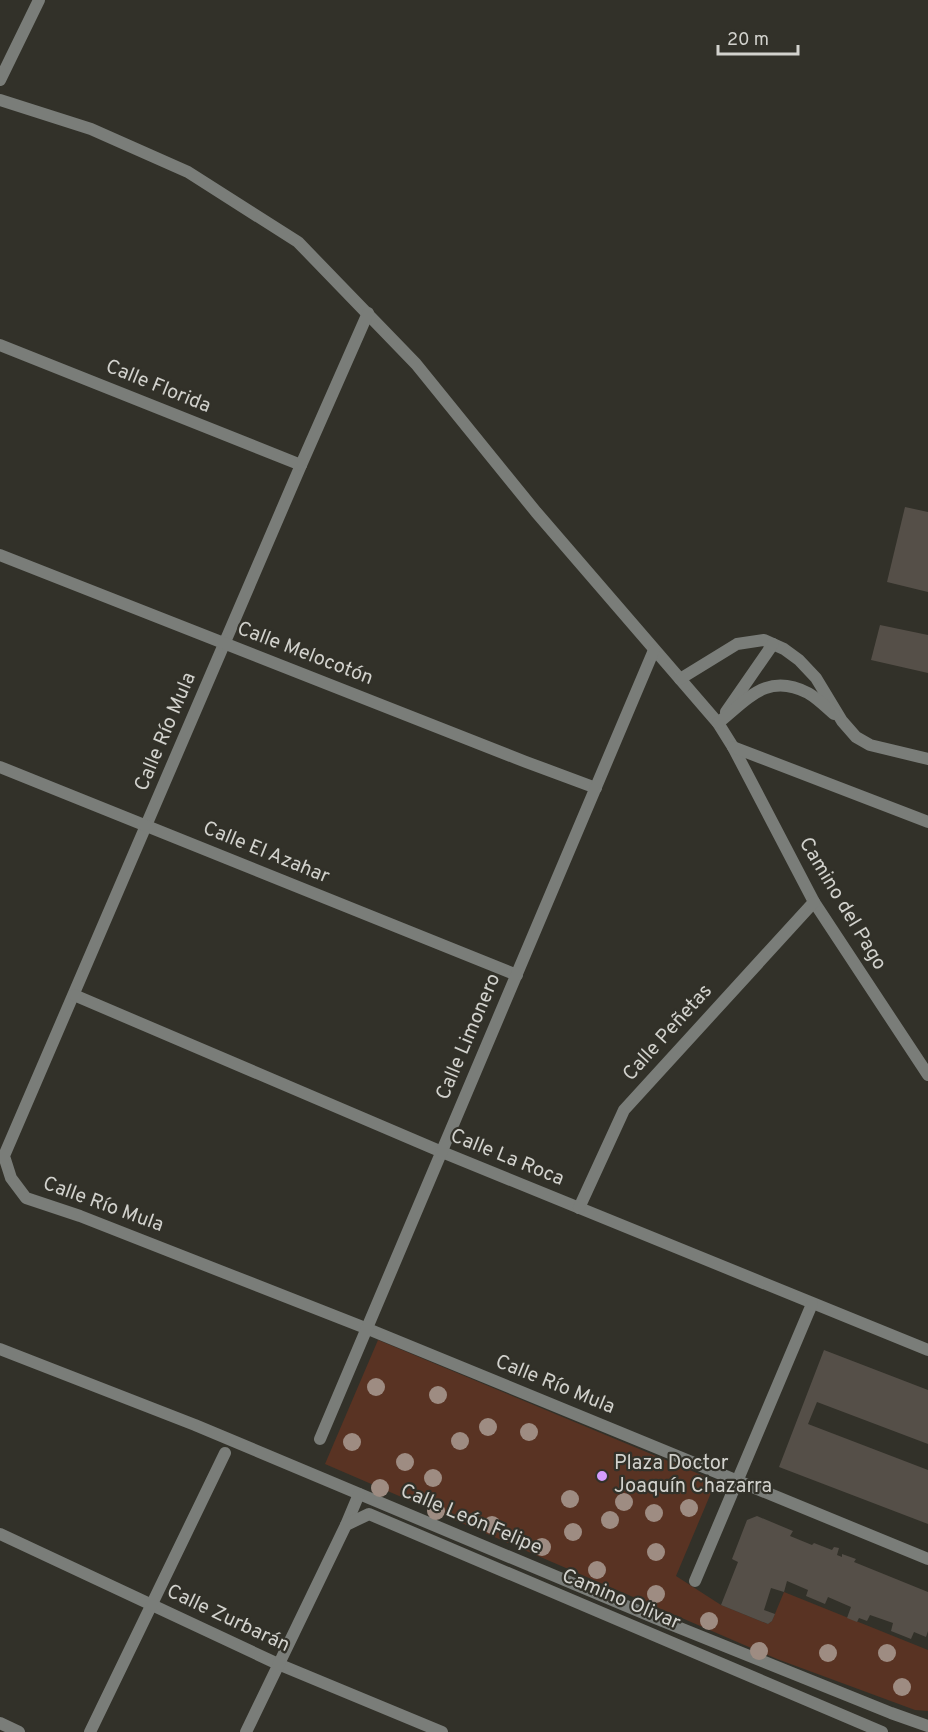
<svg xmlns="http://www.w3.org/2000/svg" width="928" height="1732" viewBox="0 0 928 1732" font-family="Overpass,sans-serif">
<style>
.green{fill:#593323}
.building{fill:#554f48}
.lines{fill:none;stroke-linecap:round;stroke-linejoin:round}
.pedestrian{stroke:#7a7d79;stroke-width:12}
.minor{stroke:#7a7d79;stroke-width:12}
.tree{fill:#9e8c82}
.poi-dot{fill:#d39cfc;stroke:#323129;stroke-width:2}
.labels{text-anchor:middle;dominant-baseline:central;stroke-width:4.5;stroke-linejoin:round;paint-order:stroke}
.street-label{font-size:20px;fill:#d2d2cd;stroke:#323129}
.poi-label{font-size:20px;fill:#d2d2cd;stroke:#323129;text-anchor:start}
</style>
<rect width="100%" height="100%" fill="#323129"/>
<path class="green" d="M 378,1340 L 716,1481 L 676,1576 L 721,1605 L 768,1624 L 772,1621 L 784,1592 L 928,1650 L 928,1711 L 915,1710 L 777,1659 L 325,1464 Z"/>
<g class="building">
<path d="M 905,507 L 928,512 L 928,592 L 887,582 Z"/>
<path d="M 880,625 L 928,635 L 928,673 L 871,660 Z"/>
<path d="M 824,1350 L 928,1390 L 928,1444 L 817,1402 L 808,1424 L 928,1470 L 928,1524 L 779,1467 Z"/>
<path d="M 757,1516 L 793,1531 L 790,1536 L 812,1545 L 814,1543 L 832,1550 L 834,1547 L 839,1548 L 837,1555 L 842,1557 L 842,1554 L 856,1559 L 854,1562 L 928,1592 L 928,1631 L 926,1637 L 914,1632 L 911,1639 L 891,1631 L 893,1623 L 870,1615 L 867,1621 L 859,1618 L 857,1622 L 847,1618 L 851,1607 L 828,1597 L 825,1604 L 806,1596 L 808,1590 L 787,1581 L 784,1592 L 771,1588 L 764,1610 L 775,1614 L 772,1621 L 768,1624 L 721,1605 L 738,1562 L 732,1559 L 747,1520 Z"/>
</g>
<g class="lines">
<g class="pedestrian">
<path d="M 0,1349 L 195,1425 L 655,1618 L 891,1713 L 928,1726"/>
<path d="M 346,1525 L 359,1494"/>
</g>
<g class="minor">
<path d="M 0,80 L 39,0"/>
<path d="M 0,100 L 91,129 L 188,172 L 298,242 L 416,364 L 536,512 L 718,723 L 733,747 L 814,902 L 928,1075"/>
<path d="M 368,313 L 301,465 L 4,1156 L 11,1178 L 26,1198 L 80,1216 L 368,1329 L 928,1559"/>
<path d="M 0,345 L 301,465"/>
<path d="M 0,555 L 526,762 L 596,788"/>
<path d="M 680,679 L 737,644 L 764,640 L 784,649 L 799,660 L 816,678 L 842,721 L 856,737 L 870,745 L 928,759"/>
<path d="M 726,712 L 773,644"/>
<path d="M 718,723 C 748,699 767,672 808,693 C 817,698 826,707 834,714"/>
<path d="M 733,747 L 928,822"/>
<path d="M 0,767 L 517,975"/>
<path d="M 74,995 L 442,1152 L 928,1350"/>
<path d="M 579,1208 L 624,1110 L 814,902"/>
<path d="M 320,1439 L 654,650"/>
<path d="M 0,1534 L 278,1664 L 442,1732"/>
<path d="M 695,1581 L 812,1304"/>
<path d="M 0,1723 L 19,1732"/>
<path d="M 90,1732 L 225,1453"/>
<path d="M 246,1732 L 346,1525 L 369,1514 L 882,1732"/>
</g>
</g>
<g class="tree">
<circle cx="376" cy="1387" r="9"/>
<circle cx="438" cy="1395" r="9"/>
<circle cx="488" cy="1427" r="9"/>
<circle cx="529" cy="1432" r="9"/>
<circle cx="460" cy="1441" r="9"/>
<circle cx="352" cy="1442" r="9"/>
<circle cx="405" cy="1462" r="9"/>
<circle cx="433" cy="1478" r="9"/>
<circle cx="380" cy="1488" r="9"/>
<circle cx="570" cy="1499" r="9"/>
<circle cx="624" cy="1502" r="9"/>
<circle cx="689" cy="1508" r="9"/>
<circle cx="436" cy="1511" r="9"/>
<circle cx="654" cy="1513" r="9"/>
<circle cx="610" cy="1520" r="9"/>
<circle cx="492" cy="1525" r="9"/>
<circle cx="573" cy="1532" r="9"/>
<circle cx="542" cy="1547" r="9"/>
<circle cx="656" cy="1552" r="9"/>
<circle cx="597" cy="1570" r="9"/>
<circle cx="656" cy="1594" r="9"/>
<circle cx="709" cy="1621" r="9"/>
<circle cx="759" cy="1651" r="9"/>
<circle cx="828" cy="1653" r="9"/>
<circle cx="887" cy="1653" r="9"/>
<circle cx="902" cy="1687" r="9"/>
</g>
<circle class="poi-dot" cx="602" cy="1476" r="6"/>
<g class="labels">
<g class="street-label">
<text transform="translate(158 387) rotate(22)">Calle Florida</text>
<text transform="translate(305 654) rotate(21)">Calle Melocotón</text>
<text transform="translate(166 732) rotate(-67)">Calle Río Mula</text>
<text transform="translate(266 853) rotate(22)">Calle El Azahar</text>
<text transform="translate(842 904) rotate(59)">Camino del Pago</text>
<text transform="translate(668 1033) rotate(-48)">Calle Peñetas</text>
<text transform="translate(469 1037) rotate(-67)">Calle Limonero</text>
<text transform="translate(507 1158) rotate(22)">Calle La Roca</text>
<text transform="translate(103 1205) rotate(20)">Calle Río Mula</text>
<text transform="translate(555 1385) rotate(22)">Calle Río Mula</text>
<text transform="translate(471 1520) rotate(23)">Calle León Felipe</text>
<text transform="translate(621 1600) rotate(23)">Camino Olivar</text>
<text transform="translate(228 1619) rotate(25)">Calle Zurbarán</text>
</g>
<g class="poi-label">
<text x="614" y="1464">Plaza Doctor<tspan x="614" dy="23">Joaquín Chazarra</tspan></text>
</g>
</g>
<path d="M718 45v9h80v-9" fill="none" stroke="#d2d2cd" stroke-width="3"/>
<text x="727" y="45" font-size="18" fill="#d2d2cd" stroke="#323129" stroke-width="4.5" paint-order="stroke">20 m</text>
</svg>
